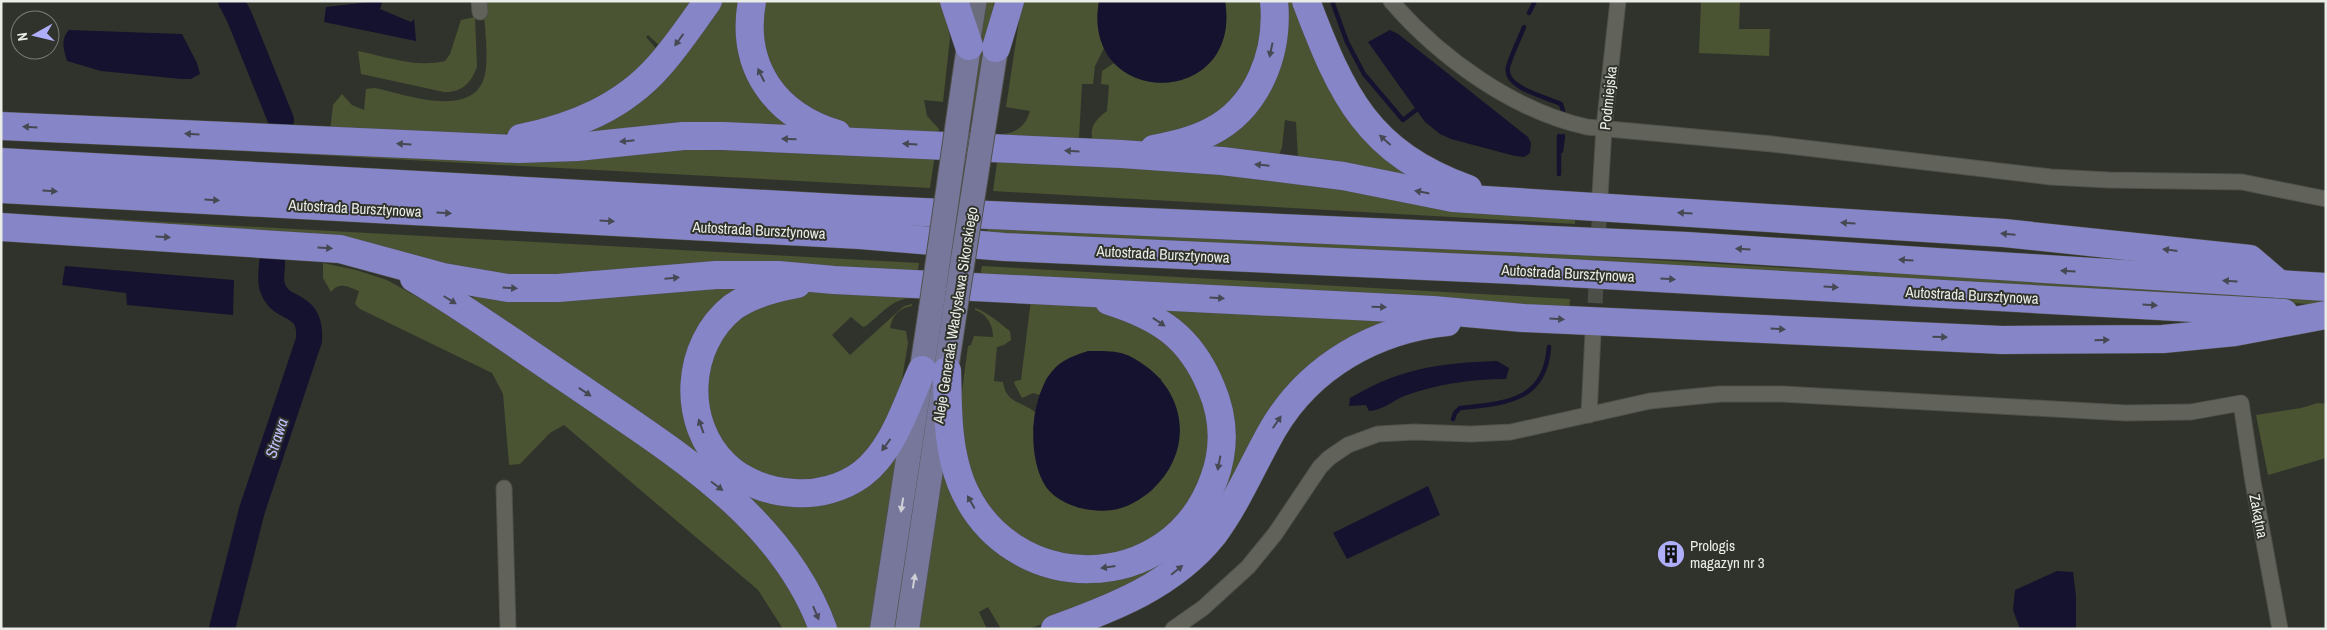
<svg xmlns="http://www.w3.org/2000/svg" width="2327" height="630" viewBox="0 0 2327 630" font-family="'Archivo Narrow',sans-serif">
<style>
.green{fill:#4a5332}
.water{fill:#14122e}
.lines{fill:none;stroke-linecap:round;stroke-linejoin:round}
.stream{stroke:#14122e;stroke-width:4.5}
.river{stroke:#14122e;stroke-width:26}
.minor-tunnel{stroke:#4c4f47;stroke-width:15;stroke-dasharray:15 8;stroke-linecap:butt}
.minor-casing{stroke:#4f514a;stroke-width:17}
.secondary-casing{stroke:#4f514a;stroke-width:23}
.primary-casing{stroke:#4f514a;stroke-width:26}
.motorway-casing{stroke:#4f514a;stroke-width:29}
.minor{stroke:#61635b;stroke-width:15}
.secondary{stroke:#6c6d7c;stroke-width:21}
.primary{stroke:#77779c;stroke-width:24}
.motorway{stroke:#8685c8;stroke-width:28}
.primary-bridge-casing{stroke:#4f514a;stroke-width:26;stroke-linecap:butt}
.primary-bridge{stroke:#77779c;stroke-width:24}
.oneway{fill:#464852}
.oneway2{fill:#cdcfd4}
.labels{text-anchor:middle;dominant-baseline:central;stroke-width:4;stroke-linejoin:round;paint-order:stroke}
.street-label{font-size:15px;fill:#eaece7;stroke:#30332b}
.poi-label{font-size:15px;fill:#eaece7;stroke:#30332b;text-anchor:start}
.water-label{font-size:16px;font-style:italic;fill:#c1c2fe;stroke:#30332b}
</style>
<rect width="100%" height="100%" fill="#30332b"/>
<g class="green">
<path d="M 483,1 L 698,1 L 662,48 L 648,35 L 646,37 L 659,52 L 615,96 L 525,131 L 496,135 L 330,131 L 333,105 L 342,94 L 352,105 L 364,110 L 366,89 L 375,88 C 408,95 482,123 486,67 C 488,46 484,23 483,1 Z"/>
<path d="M 720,1 L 741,1 L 773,113 L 791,129 L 617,136 L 583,132 Z"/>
<path d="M 764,1 L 943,1 L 950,38 L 943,102 L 924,100 L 927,116 L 939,129 L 937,136 L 846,128 L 779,90 L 759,38 Z"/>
<path d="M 987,1 L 994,1 L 976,117 L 969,117 Z"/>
<path d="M 1022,1 L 1099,1 C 1096,18 1097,32 1104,48 L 1095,66 L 1093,84 L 1082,84 L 1079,138 L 1073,142 L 1001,138 L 1002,134 C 1017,133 1026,125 1030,111 L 1006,107 Z"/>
<path d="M 1225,1 L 1263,1 L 1262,42 L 1247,84 L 1202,126 L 1140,143 L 1094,143 C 1088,128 1095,120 1107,111 L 1109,85 L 1101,84 L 1102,71 L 1114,63 L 1118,67 L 1203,69 C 1224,47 1229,32 1225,1 Z"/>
<path d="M 1286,1 L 1300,1 L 1326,69 L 1442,186 L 1298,158 L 1296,122 L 1285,120 L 1282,147 L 1278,158 L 1190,153 L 1212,144 Z"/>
<path d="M 1701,1 L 1740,1 L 1739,29 L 1770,29 L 1769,56 L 1699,53 Z"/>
<path d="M 475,17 L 477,66 C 472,83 461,93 444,92 L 361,74 L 358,51 C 387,57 416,68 445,61 L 450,54 L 461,20 Z"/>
<path d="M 1,138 L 935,154 L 930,188 Z"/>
<path d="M 998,156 L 1216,171 L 1575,217 L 1575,224 L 993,191 Z"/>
<path d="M 1,213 L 919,263 L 917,275 L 545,281 L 1,218 Z"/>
<path d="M 988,224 L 1259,236 L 1788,268 L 2326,293 L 2326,305 L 987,233 Z"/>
<path d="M 323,263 L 356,270 L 387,280 L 476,330 L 685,476 L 751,533 L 780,571 L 812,629 L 783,629 L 758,590 L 564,425 L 550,433 L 520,464 L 509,465 L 503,394 L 492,373 L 360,309 L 355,304 L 359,291 C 348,287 340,281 331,292 L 323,278 Z"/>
<path d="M 982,266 L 1570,299 L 1569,312 L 980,277 Z"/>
<path d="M 745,284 L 722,305 L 692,431 L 803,503 L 902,432 L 872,629 L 832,629 L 802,572 L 473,308 L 474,289 Z"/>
<path d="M 852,289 L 914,293 L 913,298 C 894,297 880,315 866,326 L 863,327 L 851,317 L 832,335 L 850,355 L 904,306 L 912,304 L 912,306 C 899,308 892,316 890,328 L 906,331 L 908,343 L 899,398 L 892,416 L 864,458 L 832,479 L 782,484 L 739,461 L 718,436 L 706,402 L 707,367 L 724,328 L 775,293 Z"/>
<path d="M 1031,299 L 1088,303 L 1162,332 L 1201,385 L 1212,448 L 1191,504 L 1144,546 L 1077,560 L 1008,533 L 968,476 L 959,414 L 968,346 L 971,345 L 974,336 L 993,337 C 993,325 987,314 975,310 L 975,308 C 988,312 999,323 1010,331 L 1011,340 L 1004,345 L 997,347 L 994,381 L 1003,382 C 1006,403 1020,401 1035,412 L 1033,430 L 1162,380 L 1148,368 L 1128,355 L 1071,357 L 1056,367 L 1046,379 L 1040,395 L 1033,393 L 1022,398 L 1014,383 L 1015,381 L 1021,380 Z"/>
<path d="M 1157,309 L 1411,318 L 1385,327 L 1253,456 L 1184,556 L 1089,608 L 1028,629 L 1001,629 L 988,607 L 979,612 L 987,629 L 917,629 L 944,454 L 1001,550 L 1156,562 L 1229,452 Z"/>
<path d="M 2318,403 L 2326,404 L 2326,458 L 2268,475 L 2256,415 L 2301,408 Z"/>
</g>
<g class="water">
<path d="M 378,1 L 382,3 L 380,9 L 411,22 L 414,19 L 416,41 L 324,22 L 326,7 Z"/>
<path d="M 1099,1 L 1225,1 C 1243,110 1080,110 1099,1 Z"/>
<path d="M 69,30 L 182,34 L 197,63 L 200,74 L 191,79 L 181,79 L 101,71 L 67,61 C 64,49 60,40 69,30 Z"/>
<path d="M 1390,30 L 1398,34 L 1528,137 L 1531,143 L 1530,153 L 1524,157 L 1515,156 L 1451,139 L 1440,134 L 1425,122 L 1368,42 Z"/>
<path d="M 65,266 L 234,280 L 233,315 L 127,305 L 126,293 L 62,285 Z"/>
<path d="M 1088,351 C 1102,351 1117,350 1129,356 C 1185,383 1198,447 1152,490 C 1140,500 1127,508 1112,510 C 1090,513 1060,506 1046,487 C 1026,457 1030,394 1055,368 C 1064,359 1076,355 1088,351 Z"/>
<path d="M 1497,361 L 1509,368 L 1506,379 C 1471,379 1438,384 1404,396 C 1393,401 1381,411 1369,411 L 1366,405 L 1349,406 L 1350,398 C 1401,368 1439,363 1497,361 Z"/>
<path d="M 1428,486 L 1440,515 L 1347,559 L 1333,533 Z"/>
<path d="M 2057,571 L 2073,572 L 2076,596 L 2076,629 L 2020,629 L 2013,610 L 2015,590 Z"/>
</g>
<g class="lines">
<g class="stream">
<path d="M 1332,1 L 1347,42 L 1364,74 L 1403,120 L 1416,110"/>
<path d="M 1529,13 L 1535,1"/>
<path d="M 1524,27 C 1519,40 1512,53 1508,67 C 1503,88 1547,97 1561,104 L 1563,111"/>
<path d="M 1559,136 L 1559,174"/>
<path d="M 1561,151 L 1563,136"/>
<path d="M 1453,419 L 1455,413 L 1460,408 C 1505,403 1545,402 1549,347"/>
</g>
<g class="river">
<path d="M 231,1 L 239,16 L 281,120"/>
<path d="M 222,629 L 252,510 L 309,340 C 312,299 280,314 272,286 C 270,279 272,270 272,263"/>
</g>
<path class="minor-tunnel" d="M 1594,326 L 1600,202"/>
<defs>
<g id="minor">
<path d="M 479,1 L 480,12"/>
<path d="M 1391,1 C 1440,58 1514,111 1587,127 L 1772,144 L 2051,177 L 2109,180 L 2242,182 L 2326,199"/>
<path d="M 1600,195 L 1604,128 L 1618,1"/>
<path d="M 1589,415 L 1593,333"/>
<path d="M 504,488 L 508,629"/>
<path d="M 1173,629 L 1203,608 L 1248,567 L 1275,534 L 1320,467 L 1329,458 L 1348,445 L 1378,434 L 1414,432 L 1471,434 L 1511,432 L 1650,401 L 1720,394 L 1782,394 L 2126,413 L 2191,412 L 2241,403 L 2253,482 L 2280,629"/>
</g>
<path id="secondary" d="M 969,45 L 976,1"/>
<g id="primary">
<path d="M 964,80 L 969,46"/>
<path d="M 983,131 L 996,48"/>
<path d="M 882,629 L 931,309"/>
<path d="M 907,629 L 955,310"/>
</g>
<g id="motorway">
<path d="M 752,1 C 740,67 775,115 837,134"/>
<path d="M 954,1 L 969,46"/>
<path d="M 1306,1 C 1342,96 1367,152 1468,189"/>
<path d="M 996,48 L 1010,1"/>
<path d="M 1,126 L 518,149 L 577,147 L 683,136 L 723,136 L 1121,154 L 1222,161 L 1343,176 L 1453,198 L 2004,233 L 2250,259 L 2279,284"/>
<path d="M 521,138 C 574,127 623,107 659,66 C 677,46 692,23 708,1"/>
<path d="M 1154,149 C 1173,145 1192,141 1210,132 C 1258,108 1279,53 1274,1"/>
<path d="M 1,162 L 855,209 L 1687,246 L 2326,287"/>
<path d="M 1,189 L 860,235 L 1005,247 L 1514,270 L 2284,313"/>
<path d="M 1,227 L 340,249 L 443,277 L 508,288 L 558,288 L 716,275 L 778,275 L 834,280 L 1433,310 L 1523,318 L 2002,340 L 2163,339 L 2235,332 L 2326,315"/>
<path d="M 414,278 C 470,311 522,349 576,385 C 670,450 782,515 823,629"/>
<path d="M 797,284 C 775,288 751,294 733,307 C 685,345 681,423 725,465 C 742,482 770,492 794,493 C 817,495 843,488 862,474 C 894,449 906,405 922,370"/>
<path d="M 947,371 C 948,408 947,447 961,483 C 1008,599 1172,598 1214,479 C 1225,449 1224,417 1211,387 C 1190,336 1159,317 1109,301"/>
<path d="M 1055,629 C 1113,608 1173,585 1213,535 C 1237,503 1253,464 1273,429 C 1310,366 1376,329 1447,322"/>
</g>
</defs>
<use href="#minor" class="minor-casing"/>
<use href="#secondary" class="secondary-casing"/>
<use href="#primary" class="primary-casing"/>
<use href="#motorway" class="motorway-casing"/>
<use href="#minor" class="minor"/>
<use href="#secondary" class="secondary"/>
<use href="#primary" class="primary"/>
<use href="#motorway" class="motorway"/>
<defs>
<g id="primary-bridge">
<path d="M 931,309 L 964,80"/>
<path d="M 955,310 L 983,131"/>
</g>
</defs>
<use href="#primary-bridge" class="primary-bridge-casing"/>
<use href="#primary-bridge" class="primary-bridge"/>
</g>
<defs><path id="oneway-solid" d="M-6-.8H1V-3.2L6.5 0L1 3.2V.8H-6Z" transform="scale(1.25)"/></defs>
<g class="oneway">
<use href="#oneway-solid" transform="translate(679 40) rotate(126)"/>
<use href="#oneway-solid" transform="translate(1271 50) rotate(102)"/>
<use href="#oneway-solid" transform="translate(761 75) rotate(-116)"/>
<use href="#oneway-solid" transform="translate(30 127) rotate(-177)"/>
<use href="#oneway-solid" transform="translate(192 134) rotate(-177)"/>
<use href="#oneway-solid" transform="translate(789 139) rotate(-178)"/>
<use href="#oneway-solid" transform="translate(1385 140) rotate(-138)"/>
<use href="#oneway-solid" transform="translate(627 141) rotate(174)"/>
<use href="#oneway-solid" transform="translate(404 144) rotate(-177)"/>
<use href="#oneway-solid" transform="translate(910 144) rotate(-177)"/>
<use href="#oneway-solid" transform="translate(1072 151) rotate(-177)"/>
<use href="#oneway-solid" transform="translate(1262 165) rotate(-174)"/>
<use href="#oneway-solid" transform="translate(50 191) rotate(3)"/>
<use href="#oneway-solid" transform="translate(1422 192) rotate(-169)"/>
<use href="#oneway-solid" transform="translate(212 200) rotate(3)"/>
<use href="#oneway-solid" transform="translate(444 213) rotate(3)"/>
<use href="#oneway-solid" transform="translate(1685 213) rotate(-177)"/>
<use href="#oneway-solid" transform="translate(607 221) rotate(3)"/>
<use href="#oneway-solid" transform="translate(1848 223) rotate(-176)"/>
<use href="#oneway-solid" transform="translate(2008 234) rotate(-175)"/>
<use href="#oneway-solid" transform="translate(163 237) rotate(4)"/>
<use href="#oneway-solid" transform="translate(325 248) rotate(4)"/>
<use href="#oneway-solid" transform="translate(1743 249) rotate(-176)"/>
<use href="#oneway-solid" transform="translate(2170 250) rotate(-173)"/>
<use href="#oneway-solid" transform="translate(1906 260) rotate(-176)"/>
<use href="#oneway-solid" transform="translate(2068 271) rotate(-176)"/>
<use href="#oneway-solid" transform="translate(672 278) rotate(-5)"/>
<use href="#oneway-solid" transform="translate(1668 279) rotate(3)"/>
<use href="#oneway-solid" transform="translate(2230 281) rotate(-176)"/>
<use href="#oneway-solid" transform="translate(1831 287) rotate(3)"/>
<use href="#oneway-solid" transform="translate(510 288) rotate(4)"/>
<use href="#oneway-solid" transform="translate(1217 298) rotate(4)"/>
<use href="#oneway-solid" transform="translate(450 300) rotate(32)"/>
<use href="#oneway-solid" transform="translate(2150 305) rotate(3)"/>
<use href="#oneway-solid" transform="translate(1379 307) rotate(2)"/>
<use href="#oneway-solid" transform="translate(1557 319) rotate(3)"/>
<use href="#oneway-solid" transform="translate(1159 322) rotate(34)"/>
<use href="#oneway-solid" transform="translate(1778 329) rotate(3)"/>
<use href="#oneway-solid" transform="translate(1940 337) rotate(2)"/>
<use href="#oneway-solid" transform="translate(2102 340) rotate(-1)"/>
<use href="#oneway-solid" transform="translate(585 392) rotate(34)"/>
<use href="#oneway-solid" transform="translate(1277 422) rotate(-56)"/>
<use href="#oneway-solid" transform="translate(701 426) rotate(-110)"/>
<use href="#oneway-solid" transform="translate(886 445) rotate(126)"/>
<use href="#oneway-solid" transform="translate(1219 463) rotate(101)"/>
<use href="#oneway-solid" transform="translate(717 486) rotate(37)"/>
<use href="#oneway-solid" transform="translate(971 502) rotate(-119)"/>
<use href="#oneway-solid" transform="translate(1108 567) rotate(172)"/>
<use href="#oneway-solid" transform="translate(1177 570) rotate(-39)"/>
<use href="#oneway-solid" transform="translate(816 613) rotate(67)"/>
</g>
<g class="oneway2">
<use href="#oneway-solid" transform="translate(902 505) rotate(99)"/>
<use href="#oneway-solid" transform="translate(914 581) rotate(-81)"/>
</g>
<defs>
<symbol id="building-disc" viewBox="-11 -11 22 22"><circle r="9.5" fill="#afaefa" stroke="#30332b"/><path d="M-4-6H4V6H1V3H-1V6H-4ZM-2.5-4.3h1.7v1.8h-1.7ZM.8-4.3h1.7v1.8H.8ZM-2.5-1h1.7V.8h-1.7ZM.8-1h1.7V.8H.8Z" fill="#111"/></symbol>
</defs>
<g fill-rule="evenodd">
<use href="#building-disc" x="1655" y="538" width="32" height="32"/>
</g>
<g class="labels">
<g class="street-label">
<text transform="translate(1608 98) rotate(-84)">Podmiejska</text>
<text transform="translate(355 208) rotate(3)">Autostrada Bursztynowa</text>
<text transform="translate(759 230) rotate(3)">Autostrada Bursztynowa</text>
<text transform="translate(1163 254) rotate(3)">Autostrada Bursztynowa</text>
<text transform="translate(1568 273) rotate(3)">Autostrada Bursztynowa</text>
<text transform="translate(1972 295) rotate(3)">Autostrada Bursztynowa</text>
<text transform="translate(955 315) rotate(-81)">Aleje Generała Władysława Sikorskiego</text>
<text transform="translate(2259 516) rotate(79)">Zakątna</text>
</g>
<g class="poi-label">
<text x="1690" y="545">Prologis<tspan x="1690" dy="17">magazyn nr 3</tspan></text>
</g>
<g class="water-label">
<text transform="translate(276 438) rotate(-72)">Strawa</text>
</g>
</g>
<rect width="2327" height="630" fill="none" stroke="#eaece7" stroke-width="5"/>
<g transform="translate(35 35) rotate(262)"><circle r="24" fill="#30332b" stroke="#7a7d76"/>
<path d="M0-4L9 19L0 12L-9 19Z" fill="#afaefa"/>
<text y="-8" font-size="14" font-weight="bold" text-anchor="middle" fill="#eaece7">N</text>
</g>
</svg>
